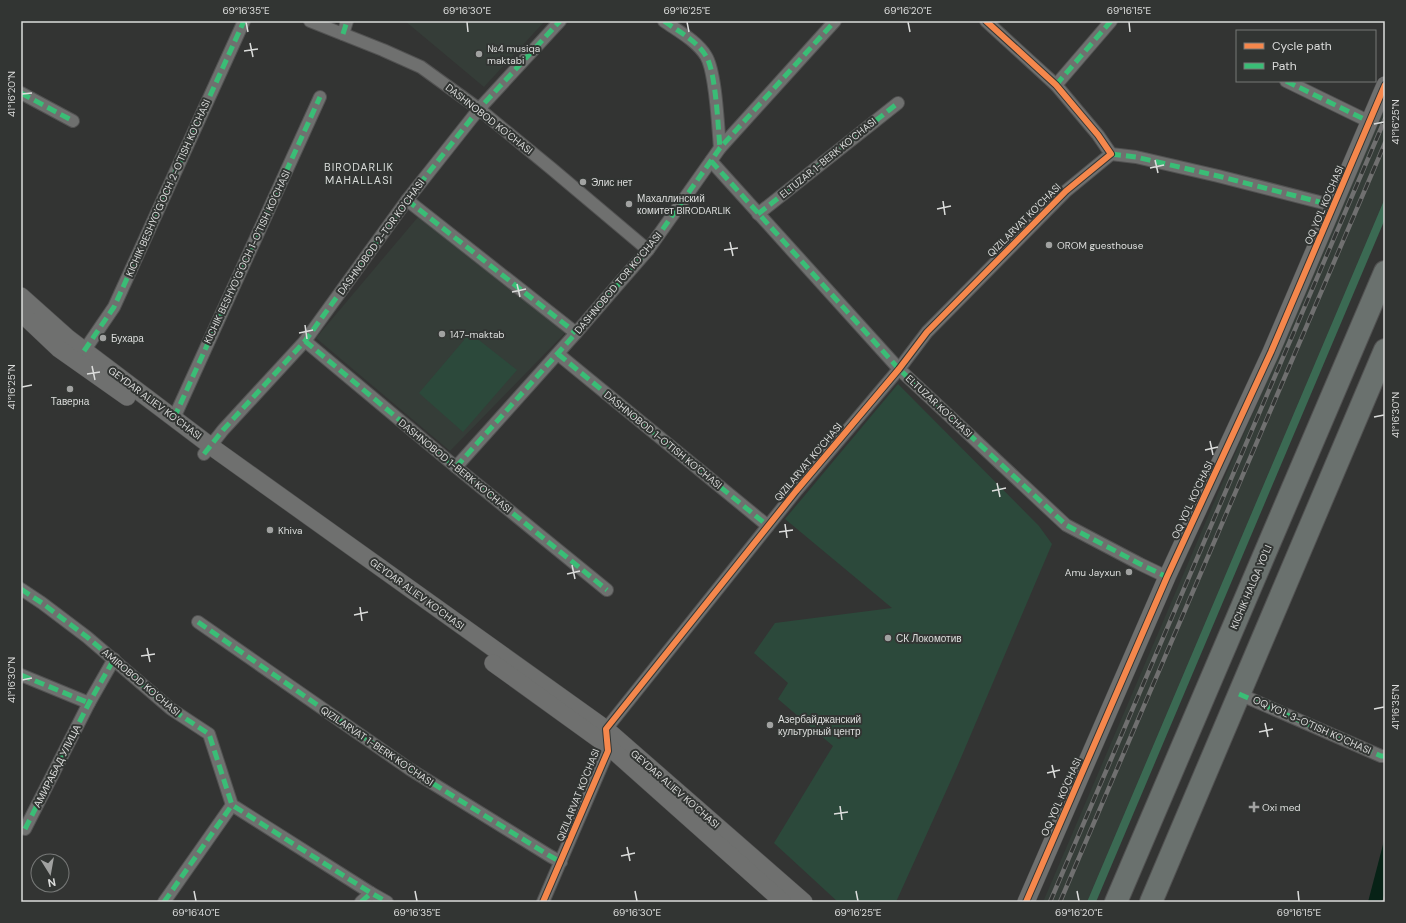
<svg xmlns="http://www.w3.org/2000/svg" width="1406" height="923" viewBox="0 0 1406 923" font-family="'DM Sans',sans-serif">
<style>
.built{fill:#353d38}
.green{fill:#2c493b}
.forest{fill:#3b6a53}
.water{fill:#072216}
.lines{fill:none;stroke-linecap:round;stroke-linejoin:round}
.street-casing{stroke:#525252;stroke-width:14}
.secondary-casing{stroke:#525252;stroke-width:18}
.highway-casing{stroke:#525252;stroke-width:24}
.street{stroke:#6f706f;stroke-width:12}
.secondary{stroke:#6f706f;stroke-width:17}
.highway{stroke:#6a716e;stroke-width:22}
.rail-casing{stroke:#707070;stroke-width:4.5}
.rail{stroke:#323533;stroke-width:3;stroke-dasharray:9;stroke-linecap:butt}
.quiet{stroke:#3abd76;stroke-width:5;stroke-dasharray:10 5;stroke-linecap:butt}
.cycleway-casing{stroke:#323533;stroke-width:8}
.cycleway{stroke:#f5874c;stroke-width:6}
.ticks{fill:none;stroke:#dcdddc;stroke-width:1.5}
.poi-dot{fill:#a1a2a1;stroke:#323533;stroke-width:1.5}
.labels{text-anchor:middle;dominant-baseline:central;stroke-width:4;stroke-linejoin:round;paint-order:stroke}
.poi-label{font-size:10px;fill:#dcdddc;stroke:#323533;text-anchor:start}
.street-label{font-size:10px;fill:#dcdddc;stroke:#323533}
.neighbourhood-label{font-size:11px;letter-spacing:1px;fill:#d8dbd9;stroke:#323533}
.neatline{fill:none;stroke:#dcdddc;stroke-width:1.5}
.ticks-label{font-size:10px;text-anchor:middle;fill:#dcdddc}
</style>
<rect width="100%" height="100%" fill="#333433"/>
<g class="built">
<path d="M 405,21 L 545,21 L 484,87 Z"/>
<path d="M 1385,102 L 1385,198 L 1087,902 L 1043,902 L 1227,472 L 1290,329 Z"/>
<path d="M 418,217 L 568,330 L 450,451 L 316,338 Z"/>
</g>
<g class="green">
<path d="M 470,333 L 517,370 L 463,432 L 419,393 Z"/>
<path d="M 898,384 L 1039,526 L 1052,544 L 957,767 L 896,902 L 838,902 L 774,843 L 833,746 L 778,699 L 788,683 L 754,653 L 775,623 L 892,608 L 785,519 Z"/>
</g>
<path class="forest" d="M 1385,198 L 1385,219 L 1096,902 L 1087,902 Z"/>
<path class="water" d="M 1385,837 L 1385,892 L 1382,902 L 1368,902 Z"/>
<g class="lines">
<defs>
<g id="street">
<path d="M 310,21 L 383,50 L 421,67 L 479,109 L 552,169 L 648,250"/>
<path d="M 664,21 C 678,31 697,41 706,56 C 716,72 718,127 720,148"/>
<path d="M 343,34 L 347,21"/>
<path d="M 1286,81 L 1370,122"/>
<path d="M 1056,85 L 1111,21"/>
<path d="M 21,93 L 73,121"/>
<path d="M 1111,154 L 1136,157 L 1218,176 L 1335,206"/>
<path d="M 711,161 L 899,369 L 1066,525 L 1140,564 L 1167,577"/>
<path d="M 407,200 L 576,333"/>
<path d="M 758,214 L 898,103"/>
<path d="M 305,341 L 456,467 L 607,590"/>
<path d="M 84,351 L 114,307 L 244,21"/>
<path d="M 558,354 L 768,526"/>
<path d="M 174,418 L 320,97"/>
<path d="M 204,454 L 223,430 L 305,341 L 407,200 L 479,109 L 560,21"/>
<path d="M 456,467 L 576,333 L 648,250 L 720,148 L 835,21"/>
<path d="M 21,589 L 42,603 L 87,637 L 171,709 L 209,734 L 232,805 L 371,893 L 387,902"/>
<path d="M 198,622 L 411,770 L 550,856 L 561,862"/>
<path d="M 21,675 L 89,703"/>
<path d="M 1239,694 L 1381,756 L 1385,756"/>
<path d="M 25,829 L 89,703 L 114,659"/>
<path d="M 164,902 L 232,805"/>
<path d="M 361,902 L 371,893"/>
<path d="M 543,902 L 608,751 L 606,729 L 796,491 L 899,369 L 927,332 L 1066,191 L 1111,154 L 1098,135 L 1056,85 L 986,21"/>
</g>
<g id="secondary">
<path d="M 21,296 L 68,338 L 216,450 L 606,729 L 804,902"/>
<path d="M 21,313 L 59,349 L 127,397"/>
<path d="M 493,663 L 608,746 L 783,902"/>
<path d="M 1026,902 L 1167,577 L 1271,352 L 1385,85"/>
</g>
<g id="highway">
<path d="M 1116,902 L 1385,272"/>
<path d="M 1151,902 L 1385,350"/>
</g>
</defs>
<use href="#street" class="street-casing"/>
<use href="#secondary" class="secondary-casing"/>
<use href="#highway" class="highway-casing"/>
<use href="#street" class="street"/>
<use href="#secondary" class="secondary"/>
<use href="#highway" class="highway"/>
<defs>
<g id="rail">
<path d="M 1050,902 L 1385,119"/>
<path d="M 1060,902 L 1385,143"/>
</g>
</defs>
<use href="#rail" class="rail-casing"/>
<use href="#rail" class="rail"/>
<g class="quiet">
<path d="M 664,21 C 678,31 697,41 706,56 C 716,72 718,127 720,148"/>
<path d="M 343,34 L 347,21"/>
<path d="M 1286,81 L 1370,122"/>
<path d="M 1056,85 L 1111,21"/>
<path d="M 21,93 L 73,121"/>
<path d="M 1111,154 L 1136,157 L 1218,176 L 1335,206"/>
<path d="M 711,161 L 899,369 L 1066,525 L 1140,564 L 1167,577"/>
<path d="M 407,200 L 576,333"/>
<path d="M 758,214 L 898,103"/>
<path d="M 305,341 L 456,467 L 607,590"/>
<path d="M 84,351 L 114,307 L 244,21"/>
<path d="M 558,354 L 768,526"/>
<path d="M 174,418 L 320,97"/>
<path d="M 204,454 L 223,430 L 305,341 L 407,200 L 479,109 L 560,21"/>
<path d="M 456,467 L 576,333 L 648,250 L 720,148 L 835,21"/>
<path d="M 21,589 L 42,603 L 87,637 L 171,709 L 209,734 L 232,805 L 371,893 L 387,902"/>
<path d="M 198,622 L 411,770 L 550,856 L 561,862"/>
<path d="M 21,675 L 89,703"/>
<path d="M 1239,694 L 1381,756 L 1385,756"/>
<path d="M 25,829 L 89,703 L 114,659"/>
<path d="M 164,902 L 232,805"/>
<path d="M 361,902 L 371,893"/>
</g>
<defs>
<g id="cycleway">
<path d="M 543,902 L 608,751 L 606,729 L 796,491 L 899,369 L 927,332 L 1066,191 L 1111,154 L 1098,135 L 1056,85 L 986,21"/>
<path d="M 1026,902 L 1167,577 L 1271,352 L 1385,85"/>
</g>
</defs>
<use href="#cycleway" class="cycleway-casing"/>
<use href="#cycleway" class="cycleway"/>
</g>
<path class="ticks" d="M 246,22 L 248,32M 467,22 L 468,32M 687,22 L 689,32M 908,22 L 910,32M 1129,22 L 1130,32M 250,43 L 253,57M 244,51 L 258,49M 22,94 L 32,93M 1374,124 L 1384,122M 1155,160 L 1158,173M 1150,168 L 1164,165M 943,201 L 945,215M 937,209 L 951,206M 730,242 L 733,256M 724,250 L 738,248M 517,284 L 520,297M 512,292 L 526,289M 305,325 L 307,339M 299,333 L 313,330M 92,366 L 95,380M 87,374 L 100,372M 22,387 L 32,385M 1374,417 L 1384,415M 1210,441 L 1213,455M 1205,450 L 1218,447M 997,483 L 1000,497M 992,491 L 1006,488M 785,524 L 787,538M 779,532 L 793,530M 572,565 L 575,579M 567,574 L 580,571M 360,607 L 362,621M 354,615 L 368,612M 147,648 L 150,662M 141,656 L 155,654M 22,680 L 32,678M 1374,709 L 1384,707M 1265,723 L 1268,737M 1259,732 L 1273,729M 1052,765 L 1055,778M 1047,773 L 1060,770M 840,806 L 842,820M 834,814 L 848,812M 627,847 L 630,861M 621,856 L 635,853M 194,891 L 196,901M 415,891 L 417,901M 635,891 L 637,901M 856,891 L 858,901M 1077,891 L 1079,901M 1298,891 L 1299,901"/>
<g class="poi-dot">
<circle cx="479" cy="54" r="4"/>
<circle cx="583" cy="182" r="4"/>
<circle cx="629" cy="204" r="4"/>
<circle cx="1049" cy="245" r="4"/>
<circle cx="442" cy="334" r="4"/>
<circle cx="103" cy="338" r="4"/>
<circle cx="70" cy="389" r="4"/>
<circle cx="270" cy="530" r="4"/>
<circle cx="1129" cy="572" r="4"/>
<circle cx="888" cy="638" r="4"/>
<circle cx="770" cy="725" r="4"/>
<path d="M1252 801h4v4h4v4h-4v4h-4v-4h-4v-4h4z"/>
</g>
<g class="labels">
<g class="poi-label">
<text x="487" y="48">№4 musiqa<tspan x="487" dy="12">maktabi</tspan></text>
<text x="591" y="182">Элис нет</text>
<text x="637" y="198">Махаллинский<tspan x="637" dy="12">комитет BIRODARLIK</tspan></text>
<text x="1057" y="245">OROM guesthouse</text>
<text x="450" y="334">147-maktab</text>
<text x="111" y="338">Бухара</text>
<text x="70" y="401" text-anchor="middle">Таверна</text>
<text x="278" y="530">Khiva</text>
<text x="1121" y="572" text-anchor="end">Amu Jayxun</text>
<text x="896" y="638">СК Локомотив</text>
<text x="778" y="719">Азербайджанский<tspan x="778" dy="12">культурный центр</tspan></text>
<text x="1262" y="807">Oxi med</text>
</g>
<g class="street-label">
<text transform="translate(489 119) rotate(38)">DASHNOBOD KO'CHASI</text>
<text transform="translate(828 158) rotate(-39)">ELTUZAR 1-BERK KO'CHASI</text>
<text transform="translate(168 188) rotate(-66)">KICHIK BESHYO'G'OCH 2-O'TISH KO'CHASI</text>
<text transform="translate(1324 205) rotate(-67)">OQ YO'L KO'CHASI</text>
<text transform="translate(1024 220) rotate(-45)">QIZILARVAT KO'CHASI</text>
<text transform="translate(381 237) rotate(-54)">DASHNOBOD 2-TOR KO'CHASI</text>
<text transform="translate(247 257) rotate(-65)">KICHIK BESHYO'G'OCH 1-O'TISH KO'CHASI</text>
<text transform="translate(618 283) rotate(-50)">DASHNOBOD TOR KO'CHASI</text>
<text transform="translate(155 403) rotate(37)">GEYDAR ALIEV KO'CHASI</text>
<text transform="translate(939 406) rotate(43)">ELTUZAR KO'CHASI</text>
<text transform="translate(663 440) rotate(39)">DASHNOBOD 1-O'TISH KO'CHASI</text>
<text transform="translate(808 462) rotate(-50)">QIZILARVAT KO'CHASI</text>
<text transform="translate(455 466) rotate(39)">DASHNOBOD 1-BERK KO'CHASI</text>
<text transform="translate(1192 500) rotate(-65)">OQ YO'L KO'CHASI</text>
<text transform="translate(1251 587) rotate(-67)">KICHIK HALQA YO'LI</text>
<text transform="translate(417 594) rotate(36)">GEYDAR ALIEV KO'CHASI</text>
<text transform="translate(141 682) rotate(40)">AMIROBOD KO'CHASI</text>
<text transform="translate(1312 725) rotate(24)">OQ YO'L 3-O'TISH KO'CHASI</text>
<text transform="translate(377 746) rotate(34)">QIZILARVAT 1-BERK KO'CHASI</text>
<text transform="translate(57 766) rotate(-63)">АМИРАБАД УЛИЦА</text>
<text transform="translate(675 789) rotate(41)">GEYDAR ALIEV KO'CHASI</text>
<text transform="translate(578 795) rotate(-68)">QIZILARVAT KO'CHASI</text>
<text transform="translate(1061 797) rotate(-66)">OQ YO'L KO'CHASI</text>
</g>
<g class="neighbourhood-label">
<text x="359" y="167">BIRODARLIK<tspan x="359" dy="13">MAHALLASI</tspan></text>
</g>
</g>
<rect width="1406" height="923" fill="none" stroke="#323533" stroke-width="44"/>
<rect x="1236" y="30" width="140" height="52" fill="#323533" stroke="#767877"/>
<rect x="1244" y="43" width="20" height="6" fill="#f5874c" stroke="#767877"/>
<text x="1272" y="50" font-size="12" fill="#dcdddc">Cycle path</text>
<rect x="1244" y="63" width="20" height="6" fill="#3abd76" stroke="#767877"/>
<text x="1272" y="70" font-size="12" fill="#dcdddc">Path</text>
<g transform="translate(50 873) rotate(169)"><circle r="19" fill="#323533" stroke="#767877"/>
<path d="M0-3L7 15L0 10L-7 15Z" fill="#a1a2a1"/>
<text y="-6" font-size="11" font-weight="bold" text-anchor="middle" fill="#dcdddc">N</text>
</g>
<rect x="22" y="22" width="1362" height="879" class="neatline"/>
<g class="ticks-label">
<text x="246" y="14">69°16'35"E</text>
<text x="467" y="14">69°16'30"E</text>
<text x="687" y="14">69°16'25"E</text>
<text x="908" y="14">69°16'20"E</text>
<text x="1129" y="14">69°16'15"E</text>
<text transform="translate(11 94) rotate(-90)" y="4">41°16'20"N</text>
<text transform="translate(1395 122) rotate(-90)" y="4">41°16'25"N</text>
<text transform="translate(11 387) rotate(-90)" y="4">41°16'25"N</text>
<text transform="translate(1395 415) rotate(-90)" y="4">41°16'30"N</text>
<text transform="translate(11 680) rotate(-90)" y="4">41°16'30"N</text>
<text transform="translate(1395 707) rotate(-90)" y="4">41°16'35"N</text>
<text x="196" y="916">69°16'40"E</text>
<text x="417" y="916">69°16'35"E</text>
<text x="637" y="916">69°16'30"E</text>
<text x="858" y="916">69°16'25"E</text>
<text x="1079" y="916">69°16'20"E</text>
<text x="1299" y="916">69°16'15"E</text>
</g>
</svg>
